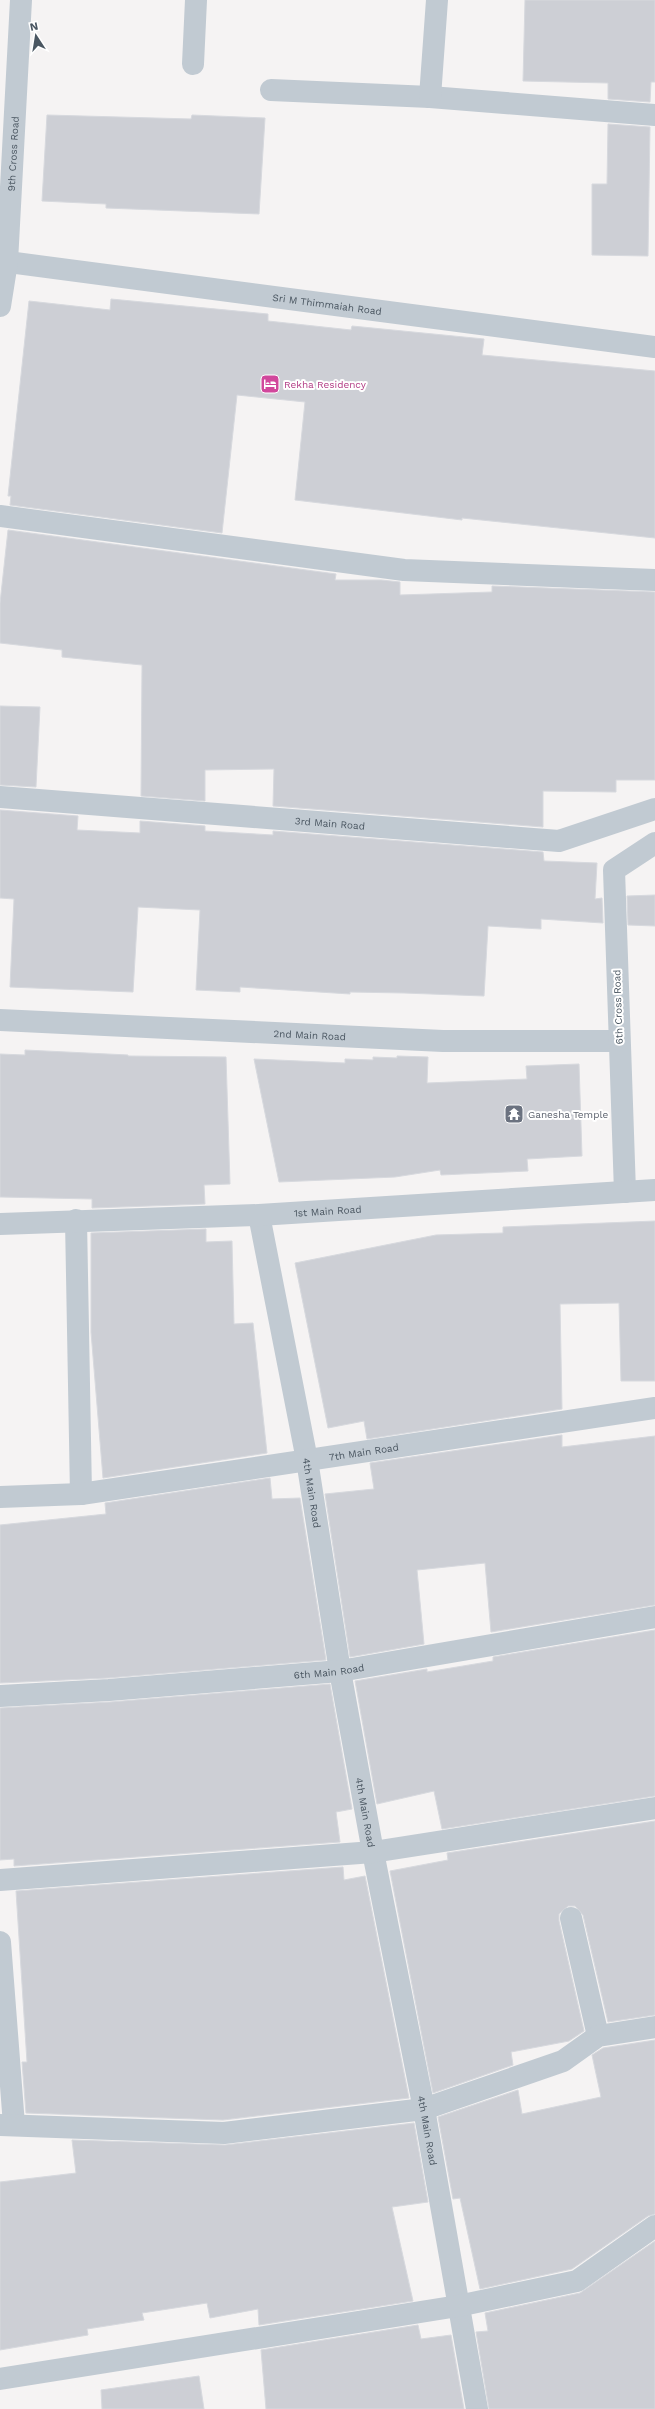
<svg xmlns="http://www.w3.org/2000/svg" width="655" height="2409" viewBox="0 0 655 2409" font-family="'Work Sans',sans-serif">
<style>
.building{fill:#cdcfd5;stroke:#d7d9de}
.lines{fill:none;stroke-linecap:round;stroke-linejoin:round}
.minor{stroke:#c1cad2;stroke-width:22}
.labels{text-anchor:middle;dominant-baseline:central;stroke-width:4;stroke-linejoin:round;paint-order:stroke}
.street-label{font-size:10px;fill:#4a5661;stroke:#fff}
.hotel-label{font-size:10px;fill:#b23c85;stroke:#fff;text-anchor:start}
.worship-label{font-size:10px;fill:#5b616d;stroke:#fff;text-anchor:start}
</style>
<rect width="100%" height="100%" fill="#f5f3f3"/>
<g class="building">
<path d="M 525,0 L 655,0 L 655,82 L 651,82 L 650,102 L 608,99 L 608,83 L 523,81 Z"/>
<path d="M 47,115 L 191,119 L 192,115 L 265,118 L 259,214 L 106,208 L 106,204 L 42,201 Z"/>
<path d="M 608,124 L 650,127 L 648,256 L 592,255 L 592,184 L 607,184 Z"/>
<path d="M 111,299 L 268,314 L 268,321 L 351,330 L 352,326 L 484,339 L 482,355 L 655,371 L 655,538 L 462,518 L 462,520 L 295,500 L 305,402 L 237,395 L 222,533 L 10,505 L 11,496 L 8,496 L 29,301 L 110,310 Z"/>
<path d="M 8,530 L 336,574 L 335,580 L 381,580 L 400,582 L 400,595 L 492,592 L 492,586 L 655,592 L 655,780 L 616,780 L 616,792 L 543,791 L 543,827 L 273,806 L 274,769 L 205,770 L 205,801 L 141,796 L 142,665 L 62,657 L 62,650 L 0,643 L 0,603 Z"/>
<path d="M 0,706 L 40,707 L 36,787 L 0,785 Z"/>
<path d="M 0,810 L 78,816 L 77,830 L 140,833 L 140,821 L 205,826 L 205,831 L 273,835 L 273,831 L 543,852 L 544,861 L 597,863 L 595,899 L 602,898 L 603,923 L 541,919 L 541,929 L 488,926 L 484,996 L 404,993 L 350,992 L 350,994 L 240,987 L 240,992 L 196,990 L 200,910 L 138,907 L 133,992 L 10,987 L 14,899 L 0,898 Z"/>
<path d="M 655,895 L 655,926 L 628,925 L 627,896 Z"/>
<path d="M 25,1050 L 128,1055 L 128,1056 L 226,1057 L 230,1184 L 204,1185 L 205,1204 L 92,1208 L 92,1199 L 0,1197 L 0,1054 L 25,1055 Z"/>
<path d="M 397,1056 L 428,1057 L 427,1083 L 527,1079 L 526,1066 L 579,1064 L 582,1156 L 527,1159 L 528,1171 L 441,1175 L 440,1170 L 395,1177 L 279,1182 L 254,1059 L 345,1063 L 345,1059 L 373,1060 L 373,1057 L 397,1058 Z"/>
<path d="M 655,1221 L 655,1381 L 621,1381 L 619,1303 L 560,1304 L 562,1409 L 367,1439 L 364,1421 L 328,1428 L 295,1263 L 436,1235 L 503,1233 L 503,1227 Z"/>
<path d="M 206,1229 L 206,1242 L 232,1241 L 234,1324 L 253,1323 L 267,1453 L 103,1478 L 91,1332 L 91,1233 Z"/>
<path d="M 562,1435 L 562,1447 L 655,1436 L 655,1605 L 491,1632 L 485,1563 L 417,1570 L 424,1644 L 350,1657 L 325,1494 L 374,1489 L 370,1463 Z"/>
<path d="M 270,1478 L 272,1499 L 300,1498 L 326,1660 L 108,1678 L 0,1683 L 0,1525 L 106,1514 L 105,1503 Z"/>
<path d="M 655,1630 L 655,1796 L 442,1829 L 434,1791 L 377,1804 L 355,1681 L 427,1669 L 427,1672 L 493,1661 L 493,1657 Z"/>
<path d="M 330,1684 L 352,1809 L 336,1812 L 340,1842 L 14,1866 L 14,1859 L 0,1860 L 0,1708 L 110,1702 Z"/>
<path d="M 655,1821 L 655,2015 L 608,2022 L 583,1915 L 575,1906 L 568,1906 L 559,1914 L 559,1921 L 584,2031 L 569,2041 L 511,2052 L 513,2065 L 433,2093 L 390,1871 L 448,1860 L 447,1853 Z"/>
<path d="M 343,1867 L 344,1880 L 365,1876 L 409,2098 L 223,2120 L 26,2113 L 22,2062 L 27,2062 L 16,1891 Z"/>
<path d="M 655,2040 L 655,2214 L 648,2216 L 572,2269 L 480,2289 L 460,2198 L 453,2199 L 438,2117 L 518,2090 L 522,2114 L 601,2097 L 592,2055 L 603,2048 Z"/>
<path d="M 414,2123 L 428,2202 L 392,2207 L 413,2301 L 259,2325 L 258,2309 L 210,2318 L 207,2303 L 142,2313 L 144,2320 L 87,2329 L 88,2335 L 0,2350 L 0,2182 L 76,2173 L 72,2140 L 225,2145 Z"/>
<path d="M 655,2241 L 655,2409 L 489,2409 L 476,2332 L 488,2331 L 485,2313 L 580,2293 Z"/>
<path d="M 418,2325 L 421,2339 L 451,2335 L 464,2409 L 266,2409 L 261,2350 Z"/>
<path d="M 199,2376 L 204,2409 L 102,2409 L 101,2390 Z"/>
</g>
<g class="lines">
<g class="minor">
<path d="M 193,64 L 196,0"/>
<path d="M 271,90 L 430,97 L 655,115"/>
<path d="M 430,97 L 437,0"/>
<path id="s1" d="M 0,261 L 655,347"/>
<path id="s2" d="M 0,306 L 7,262 L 21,0"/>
<path d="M 0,516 L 404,570 L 655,580"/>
<path id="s3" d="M 0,797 L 559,841 L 655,809"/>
<path id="s4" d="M 0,1020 L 443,1041 L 619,1041"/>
<path d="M 625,1192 L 614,870 L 655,843"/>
<path id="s5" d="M 259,1215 L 307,1460 L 340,1671 L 373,1852 L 424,2109 L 477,2409"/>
<path d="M 76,1220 L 81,1494"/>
<path id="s6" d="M 0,1224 L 259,1215 L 655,1190"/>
<path id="s7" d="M 0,1497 L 81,1494 L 655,1408"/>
<path id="s8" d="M 0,1696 L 109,1690 L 340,1671 L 655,1617"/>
<path d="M 0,1880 L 373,1852 L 655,1808"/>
<path d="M 571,1918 L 598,2036"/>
<path d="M 0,1942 L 14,2125"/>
<path d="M 0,2125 L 224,2133 L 424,2109 L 563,2061 L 598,2036 L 655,2027"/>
<path d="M 0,2379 L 458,2306 L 577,2281 L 655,2226"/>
</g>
</g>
<defs>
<symbol id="hotel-square" viewBox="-11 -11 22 22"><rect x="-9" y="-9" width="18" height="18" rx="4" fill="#d1479c" stroke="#fff"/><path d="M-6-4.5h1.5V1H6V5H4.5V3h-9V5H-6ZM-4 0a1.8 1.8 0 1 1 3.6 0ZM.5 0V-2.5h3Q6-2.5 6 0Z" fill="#fff"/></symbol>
<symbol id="temple-square" viewBox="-11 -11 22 22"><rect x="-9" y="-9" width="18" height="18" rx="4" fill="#6b7280" stroke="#fff"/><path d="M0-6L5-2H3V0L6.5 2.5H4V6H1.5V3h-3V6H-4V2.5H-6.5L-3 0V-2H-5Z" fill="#fff"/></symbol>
</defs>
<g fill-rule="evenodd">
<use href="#hotel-square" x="259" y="373" width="22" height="22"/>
<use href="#temple-square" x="503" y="1103" width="22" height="22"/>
</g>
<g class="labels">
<g class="street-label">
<text stroke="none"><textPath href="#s2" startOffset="153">9th Cross Road</textPath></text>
<text stroke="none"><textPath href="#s1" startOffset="330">Sri M Thimmaiah Road</textPath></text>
<text stroke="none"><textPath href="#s3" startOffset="331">3rd Main Road</textPath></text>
<text transform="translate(618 1007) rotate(-92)">6th Cross Road</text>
<text stroke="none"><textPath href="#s4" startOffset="310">2nd Main Road</textPath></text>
<text stroke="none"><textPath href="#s6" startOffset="328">1st Main Road</textPath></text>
<text stroke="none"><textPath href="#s7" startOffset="367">7th Main Road</textPath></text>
<text stroke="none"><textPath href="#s5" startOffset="283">4th Main Road</textPath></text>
<text stroke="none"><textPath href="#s8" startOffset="330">6th Main Road</textPath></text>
<text stroke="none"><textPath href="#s5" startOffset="607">4th Main Road</textPath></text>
<text stroke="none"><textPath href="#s5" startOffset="931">4th Main Road</textPath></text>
</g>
<g class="hotel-label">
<text x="284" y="384">Rekha Residency</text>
</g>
<g class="worship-label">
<text x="528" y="1114">Ganesha Temple</text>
</g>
</g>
<g transform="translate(36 36) rotate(348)" stroke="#ffffff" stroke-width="3" paint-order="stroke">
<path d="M0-3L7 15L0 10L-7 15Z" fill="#4a5661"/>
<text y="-6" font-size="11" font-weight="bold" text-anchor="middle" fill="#4a5661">N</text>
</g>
</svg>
